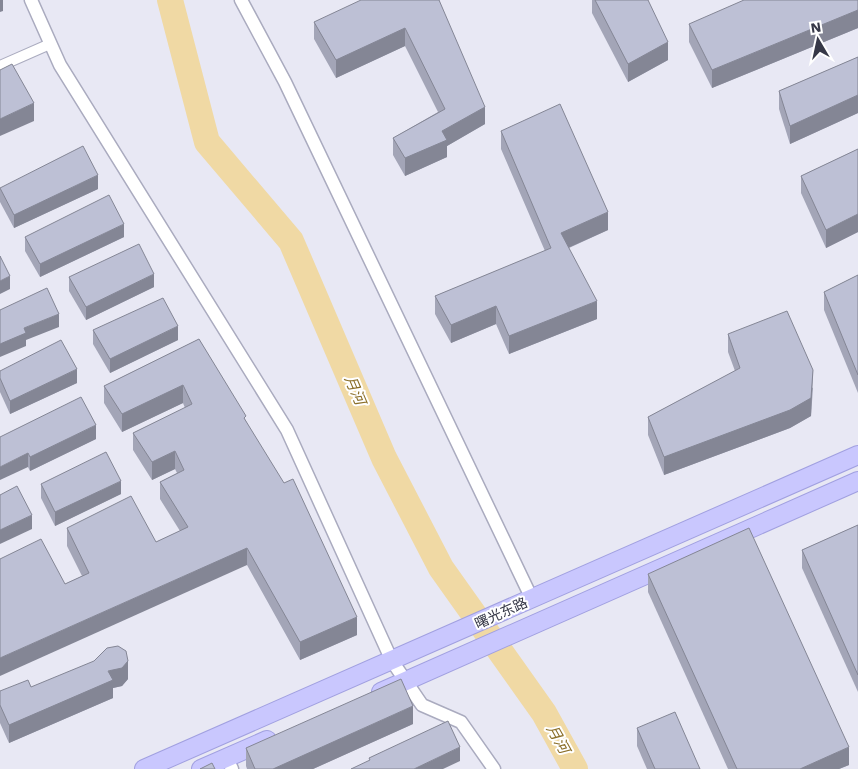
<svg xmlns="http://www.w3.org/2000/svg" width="858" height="769" viewBox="0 0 858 769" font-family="'Work Sans','Noto Sans SC',sans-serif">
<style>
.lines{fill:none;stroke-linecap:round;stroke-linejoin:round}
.river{stroke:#f0d9a4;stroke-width:26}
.pedestrian-casing{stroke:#aaabbf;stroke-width:12}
.minor-casing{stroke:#aaabbf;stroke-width:15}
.secondary-casing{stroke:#a1a0e0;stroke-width:20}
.pedestrian{stroke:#fff;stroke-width:10}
.minor{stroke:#fff;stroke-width:12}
.secondary{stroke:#c9c7fe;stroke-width:18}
.wall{fill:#a3a5b7}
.shaded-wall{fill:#848695}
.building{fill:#bdc0d5;stroke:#848695}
.labels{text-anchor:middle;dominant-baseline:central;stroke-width:4;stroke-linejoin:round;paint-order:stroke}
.street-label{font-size:14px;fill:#363847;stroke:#fff}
.water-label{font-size:15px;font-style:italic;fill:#8a6e28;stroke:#fff}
</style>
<rect width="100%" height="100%" fill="#e8e8f4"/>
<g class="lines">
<path class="river" d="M 170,0 L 207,142 L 291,241 L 384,458 L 441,568 L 544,713 L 575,769"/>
<defs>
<path id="pedestrian" d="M 0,66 L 50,44"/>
<g id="minor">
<path d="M 31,0 L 60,65 L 287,430 L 392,661 L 422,705 L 461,722 L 494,769"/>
<path d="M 241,0 L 285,82 L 532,599"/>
<path d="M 227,758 L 232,769"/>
</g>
<g id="secondary">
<path d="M 381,692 L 858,481"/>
<path d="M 144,769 L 858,455"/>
<path d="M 201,769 L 267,740"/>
</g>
</defs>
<use href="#pedestrian" class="pedestrian-casing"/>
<use href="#minor" class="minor-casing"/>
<use href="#secondary" class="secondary-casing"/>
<use href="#pedestrian" class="pedestrian"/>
<use href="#minor" class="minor"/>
<use href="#secondary" class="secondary"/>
</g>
<g class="wall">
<path d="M 439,0 L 485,124 L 447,146 L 447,157 L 405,176 L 393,155 L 393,138 L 438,112 L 405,46 L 336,78 L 314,39 L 314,22 Z"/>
<path d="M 592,0 L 648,0 L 668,60 L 628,82 L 592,13 Z"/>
<path d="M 858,0 L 858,28 L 712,88 L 689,42 L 689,24 Z"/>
<path d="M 858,57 L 858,113 L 790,144 L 779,109 L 779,91 Z"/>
<path d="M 501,131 L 608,230 L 569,248 L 597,319 L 509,354 L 496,324 L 451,343 L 435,314 L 435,296 L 545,251 L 501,149 Z"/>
<path d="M 858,149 L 858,232 L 826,248 L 801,193 L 801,176 Z"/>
<path d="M 0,188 L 98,189 L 14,228 L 0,202 Z"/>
<path d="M 25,237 L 124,237 L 40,277 L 25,251 Z"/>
<path d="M 858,275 L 858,393 L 824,310 L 824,292 Z"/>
<path d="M 69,277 L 154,287 L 86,320 L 69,291 Z"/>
<path d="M 93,330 L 178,340 L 110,373 L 93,344 Z"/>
<path d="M 728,334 L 813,388 L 811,416 L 790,428 L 664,475 L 648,435 L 648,417 L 735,371 L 728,352 Z"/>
<path d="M 199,339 L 246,421 L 357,635 L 300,660 L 247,565 L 65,584 L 82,576 L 67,546 L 67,528 L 156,542 L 180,531 L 160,499 L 160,482 L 177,473 L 175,469 L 152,480 L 133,450 L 133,433 L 185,408 L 183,403 L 122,432 L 104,403 L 104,386 Z"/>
<path d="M 0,371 L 77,383 L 10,414 L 0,392 Z"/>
<path d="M 0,437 L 96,439 L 30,471 L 28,467 Z"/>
<path d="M 41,484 L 121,494 L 55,526 L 41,498 Z"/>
<path d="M 858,525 L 858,692 L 802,568 L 802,550 Z"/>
<path d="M 648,574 L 849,765 L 839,769 L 728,769 L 648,592 Z"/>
<path d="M 128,679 L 122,686 L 113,688 L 113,698 L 9,743 L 0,723 L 0,691 L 31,687 Z"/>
<path d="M 413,724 L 313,769 L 247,769 L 246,766 L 246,748 Z"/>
<path d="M 637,728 L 700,769 L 647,769 L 637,746 Z"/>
</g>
<g class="shaded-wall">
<path d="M 0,0 L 3,0 L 3,11 L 0,12 Z"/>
<path d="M 858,10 L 858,28 L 712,88 L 712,70 Z"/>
<path d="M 405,28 L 405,46 L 336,78 L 336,60 Z"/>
<path d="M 668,42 L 668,60 L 628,82 L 628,64 Z"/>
<path d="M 858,95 L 858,113 L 790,144 L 790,126 Z"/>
<path d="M 34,103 L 34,121 L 0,136 L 0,119 Z"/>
<path d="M 485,107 L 485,124 L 447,146 L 447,157 L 405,176 L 405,158 L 442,131 Z"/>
<path d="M 98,175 L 98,189 L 14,228 L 14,215 Z"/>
<path d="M 608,212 L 608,230 L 561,251 L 561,233 Z"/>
<path d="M 858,214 L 858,232 L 826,248 L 826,230 Z"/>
<path d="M 124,224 L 124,237 L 40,277 L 40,264 Z"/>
<path d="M 154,274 L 154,287 L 86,320 L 86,307 Z"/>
<path d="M 10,276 L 10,289 L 0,294 L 0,281 Z"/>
<path d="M 597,301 L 597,319 L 509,354 L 509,336 Z"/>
<path d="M 496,306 L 496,324 L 451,343 L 451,325 Z"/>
<path d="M 59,314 L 59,327 L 26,340 L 26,346 L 0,357 L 0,344 L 24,328 Z"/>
<path d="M 178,326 L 178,340 L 110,373 L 110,359 Z"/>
<path d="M 77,369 L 77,383 L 10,414 L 10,401 Z"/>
<path d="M 813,370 L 811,416 L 790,428 L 664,475 L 664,457 Z"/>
<path d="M 183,385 L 183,403 L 122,432 L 122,414 Z"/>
<path d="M 96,425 L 96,439 L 30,471 L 30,457 Z"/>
<path d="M 175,451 L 175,469 L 152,480 L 152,462 Z"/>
<path d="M 28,453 L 28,467 L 0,480 L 0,467 Z"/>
<path d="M 121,481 L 121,494 L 55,526 L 55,512 Z"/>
<path d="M 32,515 L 32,529 L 0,544 L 0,530 Z"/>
<path d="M 247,548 L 247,565 L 0,676 L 0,658 Z"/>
<path d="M 357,617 L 357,635 L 300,660 L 300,642 Z"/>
<path d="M 128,661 L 128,679 L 122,686 L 113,688 L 113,698 L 9,743 L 9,725 Z"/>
<path d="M 413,706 L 413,724 L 313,769 L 273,769 Z"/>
<path d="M 460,747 L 460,761 L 443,769 L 414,769 Z"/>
<path d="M 849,747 L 849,765 L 839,769 L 800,769 Z"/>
</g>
<g class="building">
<path d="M 361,0 L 439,0 L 485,107 L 442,131 L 447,140 L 405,158 L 393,138 L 445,109 L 405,28 L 336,60 L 314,22 Z"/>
<path d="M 595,0 L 648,0 L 668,42 L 628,64 Z"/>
<path d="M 744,0 L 858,0 L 858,10 L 712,70 L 689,24 Z"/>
<path d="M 858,57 L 858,95 L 790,126 L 779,91 Z"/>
<path d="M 12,64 L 34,103 L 0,119 L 0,70 Z"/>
<path d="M 560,104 L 608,212 L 561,233 L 597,301 L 509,336 L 496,306 L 451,325 L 435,296 L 551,248 L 501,131 Z"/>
<path d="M 83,146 L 98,175 L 14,215 L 0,188 Z"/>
<path d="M 858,149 L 858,214 L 826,230 L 801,176 Z"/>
<path d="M 109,195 L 124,224 L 40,264 L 25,237 Z"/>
<path d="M 139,244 L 154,274 L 86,307 L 69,277 Z"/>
<path d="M 0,256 L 10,276 L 0,281 Z"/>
<path d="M 858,275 L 858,375 L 824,292 Z"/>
<path d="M 47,288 L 59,314 L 24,328 L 26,333 L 0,344 L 0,310 Z"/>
<path d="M 163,298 L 178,326 L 110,359 L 93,330 Z"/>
<path d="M 787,311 L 813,370 L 811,398 L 790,410 L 664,457 L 648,417 L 740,368 L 728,334 Z"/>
<path d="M 199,339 L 246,416 L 244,418 L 284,483 L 293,479 L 357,617 L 300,642 L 247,548 L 0,658 L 0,559 L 41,539 L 65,584 L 89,573 L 67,528 L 131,496 L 156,542 L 188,527 L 160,482 L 184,470 L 175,451 L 152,462 L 133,433 L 192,404 L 183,385 L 122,414 L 104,386 Z"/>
<path d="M 61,340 L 77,369 L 10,401 L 0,378 L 0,371 Z"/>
<path d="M 81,397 L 96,425 L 30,457 L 28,453 L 0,467 L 0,437 Z"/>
<path d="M 106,452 L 121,481 L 55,512 L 41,484 Z"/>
<path d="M 17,486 L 32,515 L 0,530 L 0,495 Z"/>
<path d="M 858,525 L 858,675 L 802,550 Z"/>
<path d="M 749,528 L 849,747 L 800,769 L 737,769 L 648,574 Z"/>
<path d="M 118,646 L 126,651 L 128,661 L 122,668 L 108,671 L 113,680 L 9,725 L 0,705 L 0,691 L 28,680 L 31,687 L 94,661 L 107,648 Z"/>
<path d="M 401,679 L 413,706 L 273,769 L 255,769 L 246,748 Z"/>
<path d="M 675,712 L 700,769 L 655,769 L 637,728 Z"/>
<path d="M 448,721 L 460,747 L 414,769 L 351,769 L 370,760 L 369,758 Z"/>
<path d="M 212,763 L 215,769 L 200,769 Z"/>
</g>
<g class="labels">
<g class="street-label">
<text transform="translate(501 613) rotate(-24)">曙光东路</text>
</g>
<g class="water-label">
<text transform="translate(355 390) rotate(67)">月河</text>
<text transform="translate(558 739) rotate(61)">月河</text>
</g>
</g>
<g transform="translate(818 40) rotate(351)" stroke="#ffffff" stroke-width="4" paint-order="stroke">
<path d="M0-4L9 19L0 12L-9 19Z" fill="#363847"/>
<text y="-8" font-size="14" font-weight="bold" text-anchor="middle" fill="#363847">N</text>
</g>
</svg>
